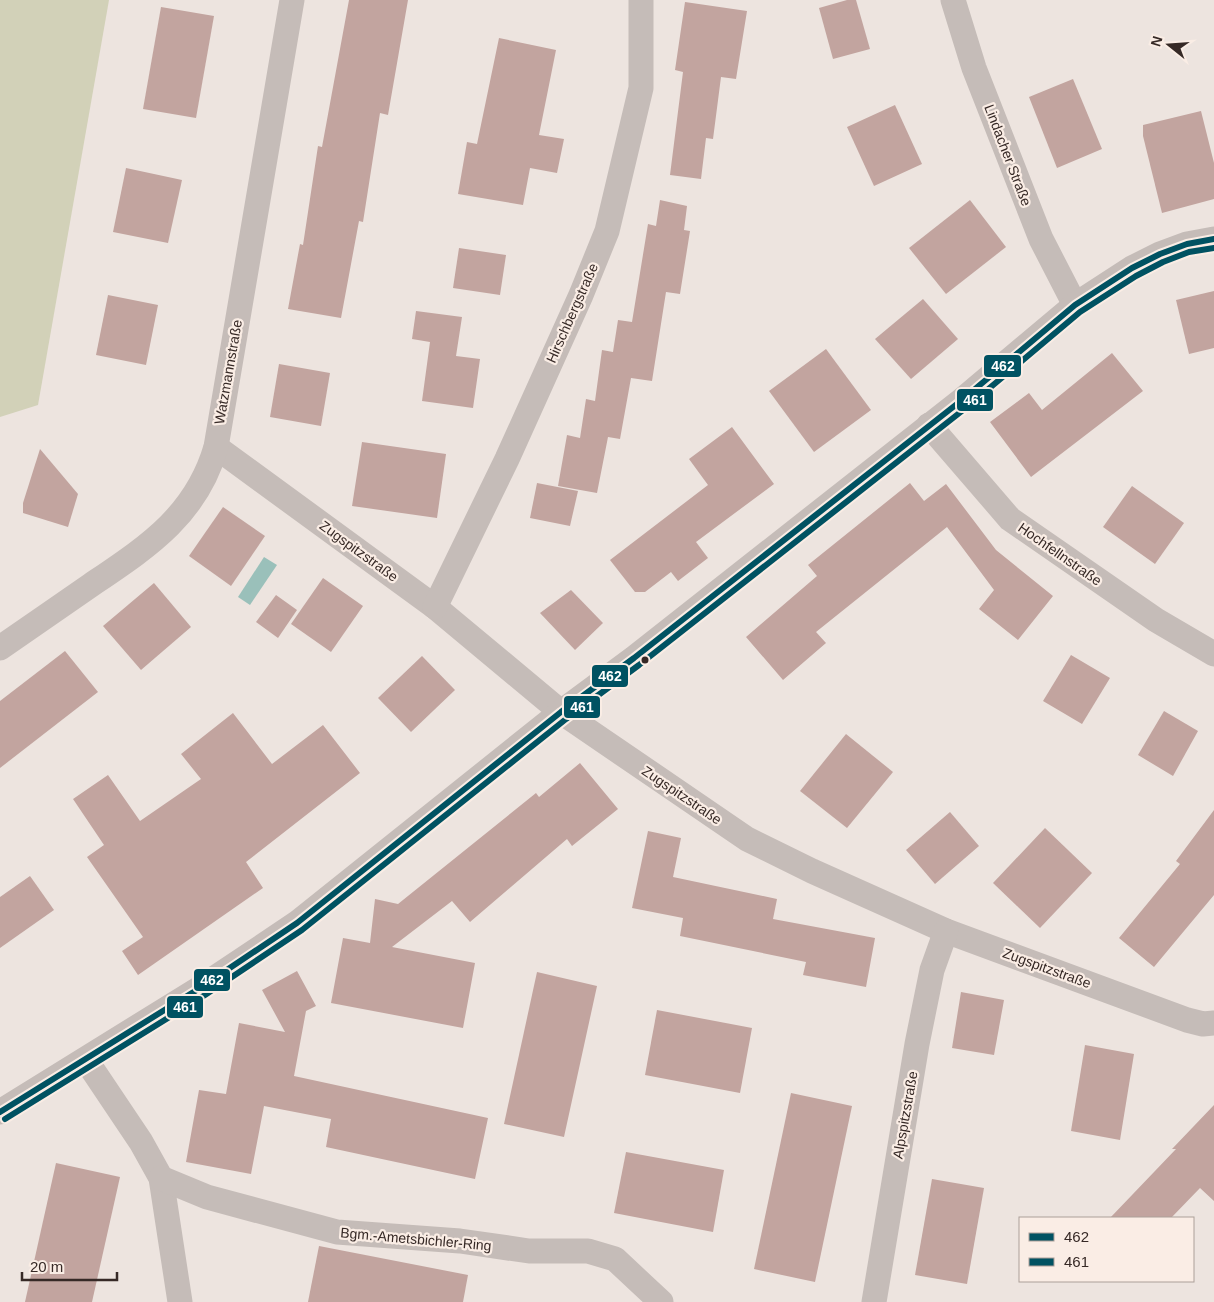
<svg xmlns="http://www.w3.org/2000/svg" width="1214" height="1302" viewBox="0 0 1214 1302" font-family="Arial,sans-serif">
<style>
.green{fill:#d2d1b8}
.water{fill:#9ac0ba}
.building{fill:#c2a49f}
.lines{fill:none;stroke-linecap:round;stroke-linejoin:round}
.minor{stroke:#c5bcb8;stroke-width:25}
.bus-1-casing{stroke:#faede5;stroke-width:10}
.bus-2-casing{stroke:#faede5;stroke-width:10}
.bus-1{stroke:#005262;stroke-width:6}
.bus-2{stroke:#005262;stroke-width:6}
.bus-dot{fill:#362926;stroke:#faede5;stroke-width:2}
.labels{text-anchor:middle;dominant-baseline:central;stroke-width:4.5;stroke-linejoin:round;paint-order:stroke}
.street-label{font-size:14px;fill:#362926;stroke:#faede5}
.line-badge{stroke:#faede5;stroke-width:2}
.badge-label{font-size:14px;text-anchor:middle;font-weight:bold;fill:#fff}
</style>
<rect width="100%" height="100%" fill="#ede4df"/>
<path class="green" d="M 0,0 L 109,0 L 38,405 L 0,417 Z"/>
<path class="water" d="M 264,557 L 277,565 L 250,605 L 238,597 Z"/>
<g class="building">
<path d="M 349,0 L 408,0 L 388,115 L 380,113 L 363,222 L 359,221 L 341,318 L 288,309 L 300,244 L 303,245 L 318,146 L 322,147 Z"/>
<path d="M 847,0 L 856,0 L 870,49 L 833,59 L 819,8 Z"/>
<path d="M 685,2 L 747,11 L 736,79 L 721,77 L 713,139 L 706,138 L 701,179 L 670,175 L 683,72 L 675,70 Z"/>
<path d="M 161,7 L 214,16 L 196,118 L 143,109 Z"/>
<path d="M 499,38 L 556,50 L 539,135 L 564,139 L 557,173 L 530,168 L 523,205 L 458,194 L 467,142 L 477,144 Z"/>
<path d="M 1073,79 L 1102,149 L 1057,168 L 1029,97 Z"/>
<path d="M 895,105 L 922,164 L 874,186 L 847,127 Z"/>
<path d="M 1201,111 L 1214,163 L 1214,199 L 1162,213 L 1143,136 L 1143,125 Z"/>
<path d="M 126,168 L 182,180 L 168,243 L 113,232 Z"/>
<path d="M 660,200 L 687,206 L 684,230 L 690,231 L 680,294 L 666,292 L 652,381 L 631,378 L 620,439 L 608,437 L 597,493 L 558,486 L 567,435 L 580,438 L 586,399 L 595,401 L 602,350 L 613,352 L 618,320 L 632,322 L 648,224 L 656,226 Z"/>
<path d="M 970,200 L 1006,247 L 946,294 L 909,248 Z"/>
<path d="M 459,248 L 506,255 L 500,295 L 453,288 Z"/>
<path d="M 1214,291 L 1214,348 L 1189,354 L 1176,300 Z"/>
<path d="M 108,295 L 158,305 L 146,365 L 96,355 Z"/>
<path d="M 923,299 L 958,339 L 911,379 L 875,339 Z"/>
<path d="M 416,311 L 462,317 L 456,356 L 480,359 L 473,408 L 422,401 L 430,342 L 412,339 Z"/>
<path d="M 826,349 L 871,410 L 814,452 L 769,391 Z"/>
<path d="M 1112,353 L 1143,391 L 1031,477 L 990,422 L 1029,393 L 1042,410 Z"/>
<path d="M 279,364 L 330,373 L 321,426 L 270,417 Z"/>
<path d="M 732,427 L 774,484 L 696,542 L 708,558 L 678,581 L 671,572 L 645,592 L 635,592 L 610,560 L 708,485 L 689,459 Z"/>
<path d="M 362,442 L 446,454 L 437,518 L 352,506 Z"/>
<path d="M 40,449 L 78,494 L 68,527 L 23,513 L 23,503 Z"/>
<path d="M 537,483 L 578,491 L 570,526 L 530,518 Z"/>
<path d="M 910,483 L 924,501 L 946,484 L 996,550 L 1053,596 L 1018,640 L 979,609 L 994,590 L 947,527 L 816,632 L 826,643 L 783,680 L 746,637 L 817,576 L 808,565 Z"/>
<path d="M 1132,486 L 1184,523 L 1155,564 L 1103,527 Z"/>
<path d="M 223,507 L 265,536 L 231,586 L 189,556 Z"/>
<path d="M 323,578 L 363,606 L 331,652 L 291,624 Z"/>
<path d="M 154,583 L 191,627 L 141,670 L 103,626 Z"/>
<path d="M 571,590 L 603,623 L 575,650 L 540,613 Z"/>
<path d="M 276,595 L 297,610 L 278,638 L 256,622 Z"/>
<path d="M 65,651 L 98,692 L 0,768 L 0,701 Z"/>
<path d="M 1071,655 L 1110,678 L 1082,724 L 1043,701 Z"/>
<path d="M 422,656 L 455,690 L 411,732 L 378,698 Z"/>
<path d="M 1164,711 L 1198,731 L 1173,776 L 1138,755 Z"/>
<path d="M 233,713 L 272,764 L 323,725 L 360,773 L 246,862 L 263,888 L 138,975 L 122,951 L 143,937 L 87,857 L 104,845 L 73,799 L 108,775 L 140,821 L 201,779 L 181,754 Z"/>
<path d="M 846,734 L 893,772 L 847,828 L 800,791 Z"/>
<path d="M 580,763 L 618,809 L 572,846 L 567,839 L 470,922 L 452,901 L 392,947 L 475,963 L 463,1028 L 331,1003 L 343,938 L 370,943 L 375,899 L 398,904 L 536,793 L 539,797 Z"/>
<path d="M 1214,810 L 1214,895 L 1154,967 L 1119,938 L 1180,864 L 1176,861 Z"/>
<path d="M 950,812 L 979,846 L 935,884 L 906,850 Z"/>
<path d="M 1045,828 L 1092,873 L 1040,928 L 993,883 Z"/>
<path d="M 648,831 L 681,838 L 673,877 L 777,899 L 773,919 L 875,938 L 866,987 L 803,975 L 806,962 L 680,936 L 683,918 L 632,908 Z"/>
<path d="M 30,876 L 54,910 L 0,948 L 0,897 Z"/>
<path d="M 297,971 L 316,1006 L 306,1011 L 294,1076 L 488,1118 L 475,1179 L 326,1147 L 331,1119 L 264,1106 L 251,1174 L 186,1162 L 199,1090 L 226,1094 L 239,1023 L 285,1032 L 262,990 Z"/>
<path d="M 537,972 L 597,986 L 564,1137 L 504,1124 Z"/>
<path d="M 961,992 L 1004,1000 L 994,1055 L 952,1048 Z"/>
<path d="M 657,1010 L 752,1028 L 740,1093 L 645,1075 Z"/>
<path d="M 1085,1045 L 1134,1054 L 1120,1140 L 1071,1131 Z"/>
<path d="M 791,1093 L 852,1106 L 815,1282 L 754,1269 Z"/>
<path d="M 1214,1105 L 1214,1201 L 1200,1188 L 1171,1218 L 1110,1218 L 1176,1149 L 1172,1149 Z"/>
<path d="M 626,1152 L 724,1170 L 713,1232 L 614,1213 Z"/>
<path d="M 56,1163 L 120,1177 L 92,1302 L 25,1302 Z"/>
<path d="M 932,1179 L 984,1188 L 967,1284 L 915,1275 Z"/>
<path d="M 319,1246 L 468,1275 L 463,1302 L 308,1302 Z"/>
</g>
<g class="lines">
<g class="minor">
<path d="M 953,0 L 974,68 L 1041,239 L 1075,305"/>
<path d="M 929,425 L 1010,519 L 1156,620 L 1214,654"/>
<path d="M 216,447 L 435,607 L 561,712 L 747,839 L 812,871 L 946,931 L 1187,1020 L 1203,1024 L 1214,1023"/>
<path d="M 435,607 L 507,459 L 581,295 L 607,231 L 641,88 L 641,0"/>
<path d="M 0,648 C 30,627 61,606 91,585 C 147,547 196,516 216,447 L 292,0"/>
<path d="M 86,1060 L 141,1142 L 161,1178 L 180,1302"/>
<path d="M 0,1112 L 200,988 L 297,923 L 561,712 L 634,658 L 962,400 L 1075,305 L 1132,268 L 1160,254 L 1187,244 L 1214,239"/>
<path d="M 161,1178 L 207,1197 L 337,1232 L 460,1241 L 529,1251 L 588,1251 L 615,1259 L 661,1302"/>
<path d="M 874,1302 L 917,1044 L 932,970 L 946,931"/>
</g>
<defs>
<path id="bus-1" d="M 0,1112 L 200,988 L 297,923 L 561,712 L 634,658 L 962,400 L 1075,305 L 1132,268 L 1160,254 L 1187,244 L 1214,239"/>
<path id="bus-2" d="M 5,1119 L 205,995 L 302,930 L 566,719 L 639,665 L 967,407 L 1080,312 L 1136,276 L 1163,262 L 1189,252 L 1214,248"/>
</defs>
<use href="#bus-1" class="bus-1-casing"/>
<use href="#bus-2" class="bus-2-casing"/>
<use href="#bus-1" class="bus-1"/>
<use href="#bus-2" class="bus-2"/>
</g>
<circle class="bus-dot" cx="645" cy="660" r="4.5"/>
<g class="labels">
<g class="street-label">
<text transform="translate(1008 155) rotate(69)">Lindacher Straße</text>
<text transform="translate(572 313) rotate(-66)">Hirschbergstraße</text>
<text transform="translate(228 372) rotate(-80)">Watzmannstraße</text>
<text transform="translate(359 551) rotate(36)">Zugspitzstraße</text>
<text transform="translate(1060 554) rotate(35)">Hochfellnstraße</text>
<text transform="translate(682 795) rotate(34)">Zugspitzstraße</text>
<text transform="translate(1047 968) rotate(20)">Zugspitzstraße</text>
<text transform="translate(905 1115) rotate(-80)">Alpspitzstraße</text>
<text transform="translate(416 1239) rotate(5)">Bgm.-Ametsbichler-Ring</text>
</g>
</g>
<g class="line-badge">
<rect x="983" y="354" width="39" height="24" rx="5" fill="#005262"/>
<rect x="956" y="388" width="38" height="24" rx="5" fill="#005262"/>
<rect x="591" y="664" width="38" height="24" rx="5" fill="#005262"/>
<rect x="563" y="695" width="38" height="24" rx="5" fill="#005262"/>
<rect x="193" y="968" width="38" height="24" rx="5" fill="#005262"/>
<rect x="166" y="995" width="38" height="24" rx="5" fill="#005262"/>
</g>
<g class="badge-label">
<text x="1003" y="371">462</text>
<text x="975" y="405">461</text>
<text x="610" y="681">462</text>
<text x="582" y="712">461</text>
<text x="212" y="985">462</text>
<text x="185" y="1012">461</text>
</g>
<rect x="1019" y="1217" width="175" height="65" fill="#faede5" stroke="#ac9f99"/>
<rect x="1029" y="1233" width="25" height="8" fill="#005262" stroke="#ac9f99"/>
<text x="1064" y="1242" font-size="15" fill="#362926">462</text>
<rect x="1029" y="1258" width="25" height="8" fill="#005262" stroke="#ac9f99"/>
<text x="1064" y="1267" font-size="15" fill="#362926">461</text>
<g transform="translate(1169 45) rotate(287)" stroke="#faede5" stroke-width="4" paint-order="stroke">
<path d="M0-4L9 19L0 12L-9 19Z" fill="#362926"/>
<text y="-8" font-size="14" font-weight="bold" text-anchor="middle" fill="#362926">N</text>
</g>
<path d="M22 1272v8h95v-8" fill="none" stroke="#362926" stroke-width="2.5"/>
<text x="30" y="1272" font-size="15" fill="#362926" stroke="#faede5" stroke-width="4" paint-order="stroke">20 m</text>
</svg>
